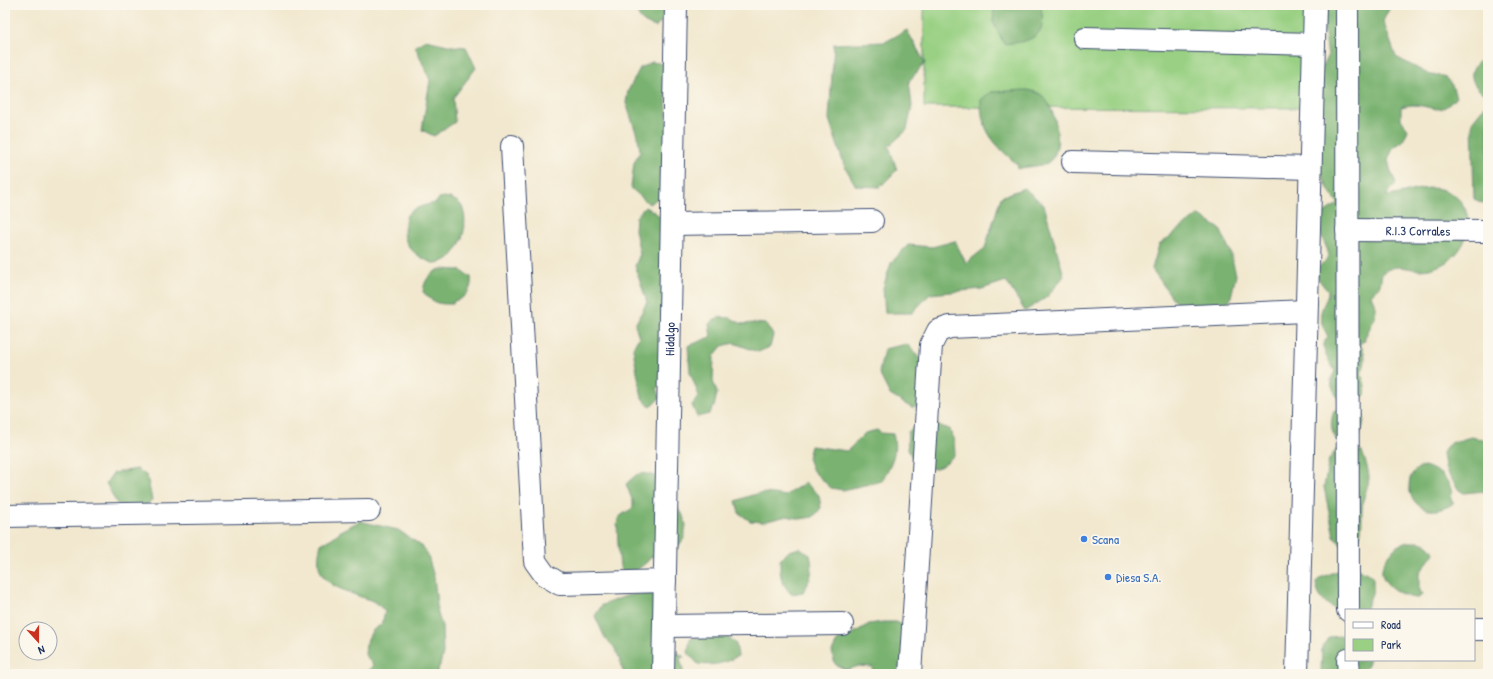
<svg xmlns="http://www.w3.org/2000/svg" width="1493" height="679" viewBox="0 0 1493 679" font-family="'Patrick Hand',sans-serif">
<style>
.green{fill:#99d083;stroke:#5a8070}
.forest{fill:#7ab271;stroke:#4a7068}
.lines{fill:none;stroke-linecap:round;stroke-linejoin:round}
.minor-casing{stroke:#3b4b6f;stroke-width:24}
.minor{stroke:#fff;stroke-width:22}
.shop-dot{fill:#3f7fe0;stroke:#fbf7ec;stroke-width:1.5}
.labels{text-anchor:middle;dominant-baseline:central;stroke-width:3.5;stroke-linejoin:round;paint-order:stroke}
.street-label{font-size:13px;fill:#1b2f5e;stroke:#fbf7ec}
.shop-label{font-size:13px;fill:#366cbe;stroke:#fbf7ec;text-anchor:start}
</style>
<rect width="100%" height="100%" fill="#fbf7ec"/>
<filter id="ink" filterUnits="userSpaceOnUse"><feTurbulence type="fractalNoise" baseFrequency=".025" numOctaves="2"/><feDisplacementMap in="SourceGraphic" scale="8" xChannelSelector="R" yChannelSelector="G"/><feConvolveMatrix kernelMatrix="1 2 1 2 8 2 1 2 1" color-interpolation-filters="sRGB"/></filter>
<filter id="wash" filterUnits="userSpaceOnUse"><feTurbulence type="fractalNoise" baseFrequency=".012" numOctaves="4" result="noise"/><feDisplacementMap in="SourceGraphic" scale="16" xChannelSelector="R" yChannelSelector="G"/><feGaussianBlur stdDeviation="0.9" result="paint"/><feColorMatrix in="noise" values="0 0 0 0 0 0 0 0 0 0 0 0 0 0 0 0 0 1.4 0 .05"/><feComposite in="paint" operator="in"/></filter>
<g filter="url(#wash)">
<rect width="100%" height="100%" fill="#f2e8cf"/>
<path class="green" d="M 924,5 L 1306,5 L 1305,108 L 924,107 Z"/>
<g class="forest">
<path d="M 635,5 L 669,5 L 665,17 L 656,27 C 642,23 638,19 635,5 Z"/>
<path d="M 994,5 L 1040,5 C 1050,37 1030,42 1004,44 L 993,22 Z"/>
<path d="M 1329,5 L 1391,5 L 1383,21 L 1396,57 L 1430,75 L 1444,76 L 1452,85 L 1456,97 C 1440,117 1434,106 1414,105 C 1410,105 1405,106 1401,107 L 1401,119 L 1408,130 L 1403,141 L 1393,148 L 1388,160 L 1391,172 L 1396,183 L 1386,196 C 1404,195 1422,185 1440,189 C 1479,199 1475,247 1443,264 C 1439,266 1433,268 1429,269 C 1409,273 1401,260 1382,273 L 1380,285 L 1371,295 C 1372,299 1375,303 1376,307 C 1377,315 1368,332 1364,339 L 1366,340 L 1359,344 C 1367,352 1366,364 1361,373 C 1364,380 1366,388 1365,395 L 1356,399 L 1338,399 L 1332,387 L 1331,380 L 1335,371 C 1330,361 1317,348 1328,337 C 1324,328 1318,319 1322,309 C 1324,302 1328,299 1328,291 C 1302,263 1330,268 1328,252 C 1327,248 1325,244 1323,240 C 1316,220 1319,213 1339,204 C 1322,185 1318,162 1313,138 L 1326,115 L 1320,104 L 1315,79 L 1328,57 L 1323,20 Z"/>
<path d="M 907,30 L 925,63 L 909,81 L 912,106 L 907,130 L 889,146 L 897,170 L 880,187 L 856,186 L 844,165 L 829,119 L 834,44 L 885,42 Z"/>
<path d="M 426,40 L 452,46 L 466,47 L 476,68 L 453,98 L 455,122 L 434,136 L 422,130 L 430,80 L 415,46 Z"/>
<path d="M 1488,56 L 1488,96 C 1468,86 1465,65 1488,56 Z"/>
<path d="M 652,62 L 664,64 L 670,163 L 661,170 L 670,179 L 679,179 L 660,197 L 649,204 L 631,188 L 634,163 L 640,151 L 638,138 L 626,103 L 628,91 L 640,68 Z"/>
<path d="M 1028,90 C 1031,91 1037,92 1040,94 C 1055,103 1067,152 1047,163 C 1043,166 1023,167 1017,169 L 1018,165 C 996,146 980,131 981,100 L 990,92 Z"/>
<path d="M 1488,102 L 1488,205 L 1474,199 L 1472,122 Z"/>
<path d="M 1024,188 L 1044,205 L 1064,276 L 1047,297 L 1025,311 L 1006,281 L 982,289 L 930,294 L 912,313 L 885,313 L 883,288 L 891,263 L 908,245 L 932,247 L 955,241 L 966,263 L 985,248 L 1001,197 Z"/>
<path d="M 444,197 C 450,198 457,200 461,205 C 470,221 462,249 448,259 C 443,262 438,263 433,263 C 416,257 400,244 405,224 C 405,221 406,217 407,215 C 412,208 428,204 436,203 L 439,198 Z"/>
<path d="M 645,207 L 656,213 L 665,222 L 665,378 L 657,388 L 660,398 L 650,407 L 642,398 L 635,361 L 633,348 L 639,337 L 635,325 L 647,302 L 635,266 L 640,254 L 635,230 L 636,217 Z"/>
<path d="M 1198,215 L 1220,229 L 1230,251 L 1236,275 L 1230,301 L 1208,320 L 1183,313 L 1152,269 L 1159,245 Z"/>
<path d="M 441,269 L 460,270 L 471,277 C 473,289 465,299 454,301 L 453,304 C 436,304 435,304 423,292 C 424,280 430,273 441,269 Z"/>
<path d="M 719,317 L 731,318 L 742,324 L 754,323 L 766,324 L 773,335 L 770,347 L 758,352 L 734,343 L 722,346 L 714,356 L 713,381 L 717,393 L 714,407 L 709,414 L 697,417 L 692,405 L 699,396 L 690,372 L 688,346 L 711,337 L 709,324 Z"/>
<path d="M 907,344 L 940,382 L 925,404 L 912,408 L 890,395 L 879,373 L 884,349 Z"/>
<path d="M 1340,408 C 1344,408 1349,407 1353,408 C 1370,410 1363,430 1357,439 L 1338,441 C 1330,432 1330,422 1334,411 Z"/>
<path d="M 918,424 L 939,425 L 950,430 L 954,441 L 955,454 C 942,468 938,470 919,468 C 909,455 906,448 908,432 Z"/>
<path d="M 877,430 L 881,433 L 893,434 C 898,454 891,463 882,481 L 843,490 L 831,488 L 813,471 L 808,458 L 811,446 L 847,451 L 865,433 Z"/>
<path d="M 1471,437 L 1488,440 L 1488,491 L 1484,493 L 1485,491 L 1464,493 L 1459,490 L 1447,472 L 1445,466 L 1443,453 L 1446,447 L 1451,443 Z"/>
<path d="M 1349,448 L 1362,452 C 1365,460 1368,468 1369,476 C 1369,485 1365,492 1363,501 C 1360,516 1365,534 1355,547 L 1342,546 L 1334,536 L 1324,487 L 1329,459 L 1337,449 Z"/>
<path d="M 1424,466 C 1440,470 1455,483 1451,501 L 1454,503 C 1412,530 1394,473 1424,466 Z"/>
<path d="M 137,469 L 147,476 L 152,500 L 143,509 L 117,504 L 106,483 L 113,473 Z"/>
<path d="M 642,473 L 660,477 L 673,505 L 682,513 L 686,525 L 684,538 L 676,550 L 651,557 L 647,562 L 637,570 L 623,571 C 623,571 620,566 620,566 C 619,560 616,523 618,519 C 621,514 629,511 633,508 L 633,502 L 626,484 L 636,475 Z"/>
<path d="M 805,483 L 819,495 L 821,508 L 813,517 L 800,519 L 787,516 L 763,522 L 750,521 L 739,513 L 736,501 C 755,493 764,491 784,496 Z"/>
<path d="M 360,521 L 398,530 L 419,544 L 427,553 L 434,577 L 438,614 L 442,626 L 443,653 L 440,665 L 436,674 L 366,674 L 373,665 L 365,655 L 366,643 L 372,631 L 382,624 L 385,611 C 382,609 379,605 376,603 C 372,600 366,599 361,597 C 332,586 311,580 321,544 L 332,538 L 342,530 Z"/>
<path d="M 1408,542 C 1419,542 1429,541 1434,553 L 1419,574 L 1419,593 L 1423,593 L 1419,598 C 1411,598 1405,596 1398,592 C 1381,582 1376,569 1390,554 C 1392,552 1394,548 1397,547 C 1400,544 1405,543 1408,542 Z"/>
<path d="M 800,548 L 810,555 C 814,572 811,578 803,592 L 791,594 C 780,581 780,576 780,560 L 789,551 Z"/>
<path d="M 1345,568 C 1356,569 1366,570 1373,578 L 1373,591 L 1365,610 L 1346,610 L 1346,614 C 1330,606 1318,603 1316,583 L 1320,578 Z"/>
<path d="M 639,594 L 653,594 L 665,600 L 674,650 L 684,657 L 680,658 L 684,674 L 624,674 L 619,657 L 614,647 L 605,638 L 595,616 L 602,605 L 626,596 Z"/>
<path d="M 883,622 L 895,622 L 907,627 L 900,674 L 873,674 L 872,667 L 859,666 L 846,670 L 835,664 L 832,652 L 837,641 L 849,636 L 869,624 Z"/>
<path d="M 714,634 L 726,636 L 736,644 L 738,656 C 723,664 714,666 698,664 L 688,653 L 690,639 Z"/>
<path d="M 1342,636 L 1346,638 L 1346,660 L 1370,660 L 1363,674 L 1321,674 L 1322,647 L 1329,637 Z"/>
</g>
</g>
<g filter="url(#ink)">
<g class="lines">
<defs>
<g id="minor">
<path d="M 1347,5 L 1348,610"/>
<path d="M 1085,38 L 1314,44"/>
<path d="M 512,146 L 535,561 L 545,575 L 560,584 L 665,581"/>
<path d="M 1073,162 L 1310,168"/>
<path d="M 672,224 L 872,221"/>
<path id="s1" d="M 1347,230 L 1488,231"/>
<path d="M 5,516 L 369,510"/>
<path d="M 664,626 L 842,624"/>
<path d="M 1474,629 L 1488,629"/>
<path d="M 1348,660 L 1349,674"/>
<path id="s2" d="M 663,674 L 676,5"/>
<path d="M 910,674 L 931,345 L 938,331 L 950,327 L 1306,311"/>
<path d="M 1297,674 L 1315,5"/>
</g>
</defs>
<use href="#minor" class="minor-casing"/>
<use href="#minor" class="minor"/>
</g>
</g>
<g class="shop-dot">
<circle cx="1084" cy="539" r="4"/>
<circle cx="1108" cy="577" r="4"/>
</g>
<g class="labels">
<g class="street-label">
<text stroke="none"><textPath href="#s1" startOffset="71">R.I.3 Corrales</textPath></text>
<text stroke="none"><textPath href="#s2" startOffset="335">Hidalgo</textPath></text>
</g>
<g class="shop-label">
<text x="1092" y="539">Scana</text>
<text x="1116" y="577">Diesa S.A.</text>
</g>
</g>
<rect width="1493" height="679" fill="none" stroke="#fbf7ec" stroke-width="20"/>
<rect x="1345" y="609" width="130" height="52" fill="#fbf7ec" stroke="#a1a7b3"/>
<rect x="1353" y="622" width="20" height="6" fill="#ffffff" stroke="#a1a7b3"/>
<text x="1381" y="629" font-size="12" fill="#1b2f5e">Road</text>
<rect x="1353" y="639" width="20" height="12" fill="#99d083" stroke="#a1a7b3"/>
<text x="1381" y="649" font-size="12" fill="#1b2f5e">Park</text>
<g transform="translate(38 641) rotate(159)"><circle r="19" fill="#fbf7ec" stroke="#a1a7b3"/>
<path d="M0-3L7 15L0 10L-7 15Z" fill="#c8321e"/>
<text y="-6" font-size="11" font-weight="bold" text-anchor="middle" fill="#1b2f5e">N</text>
</g>
</svg>
